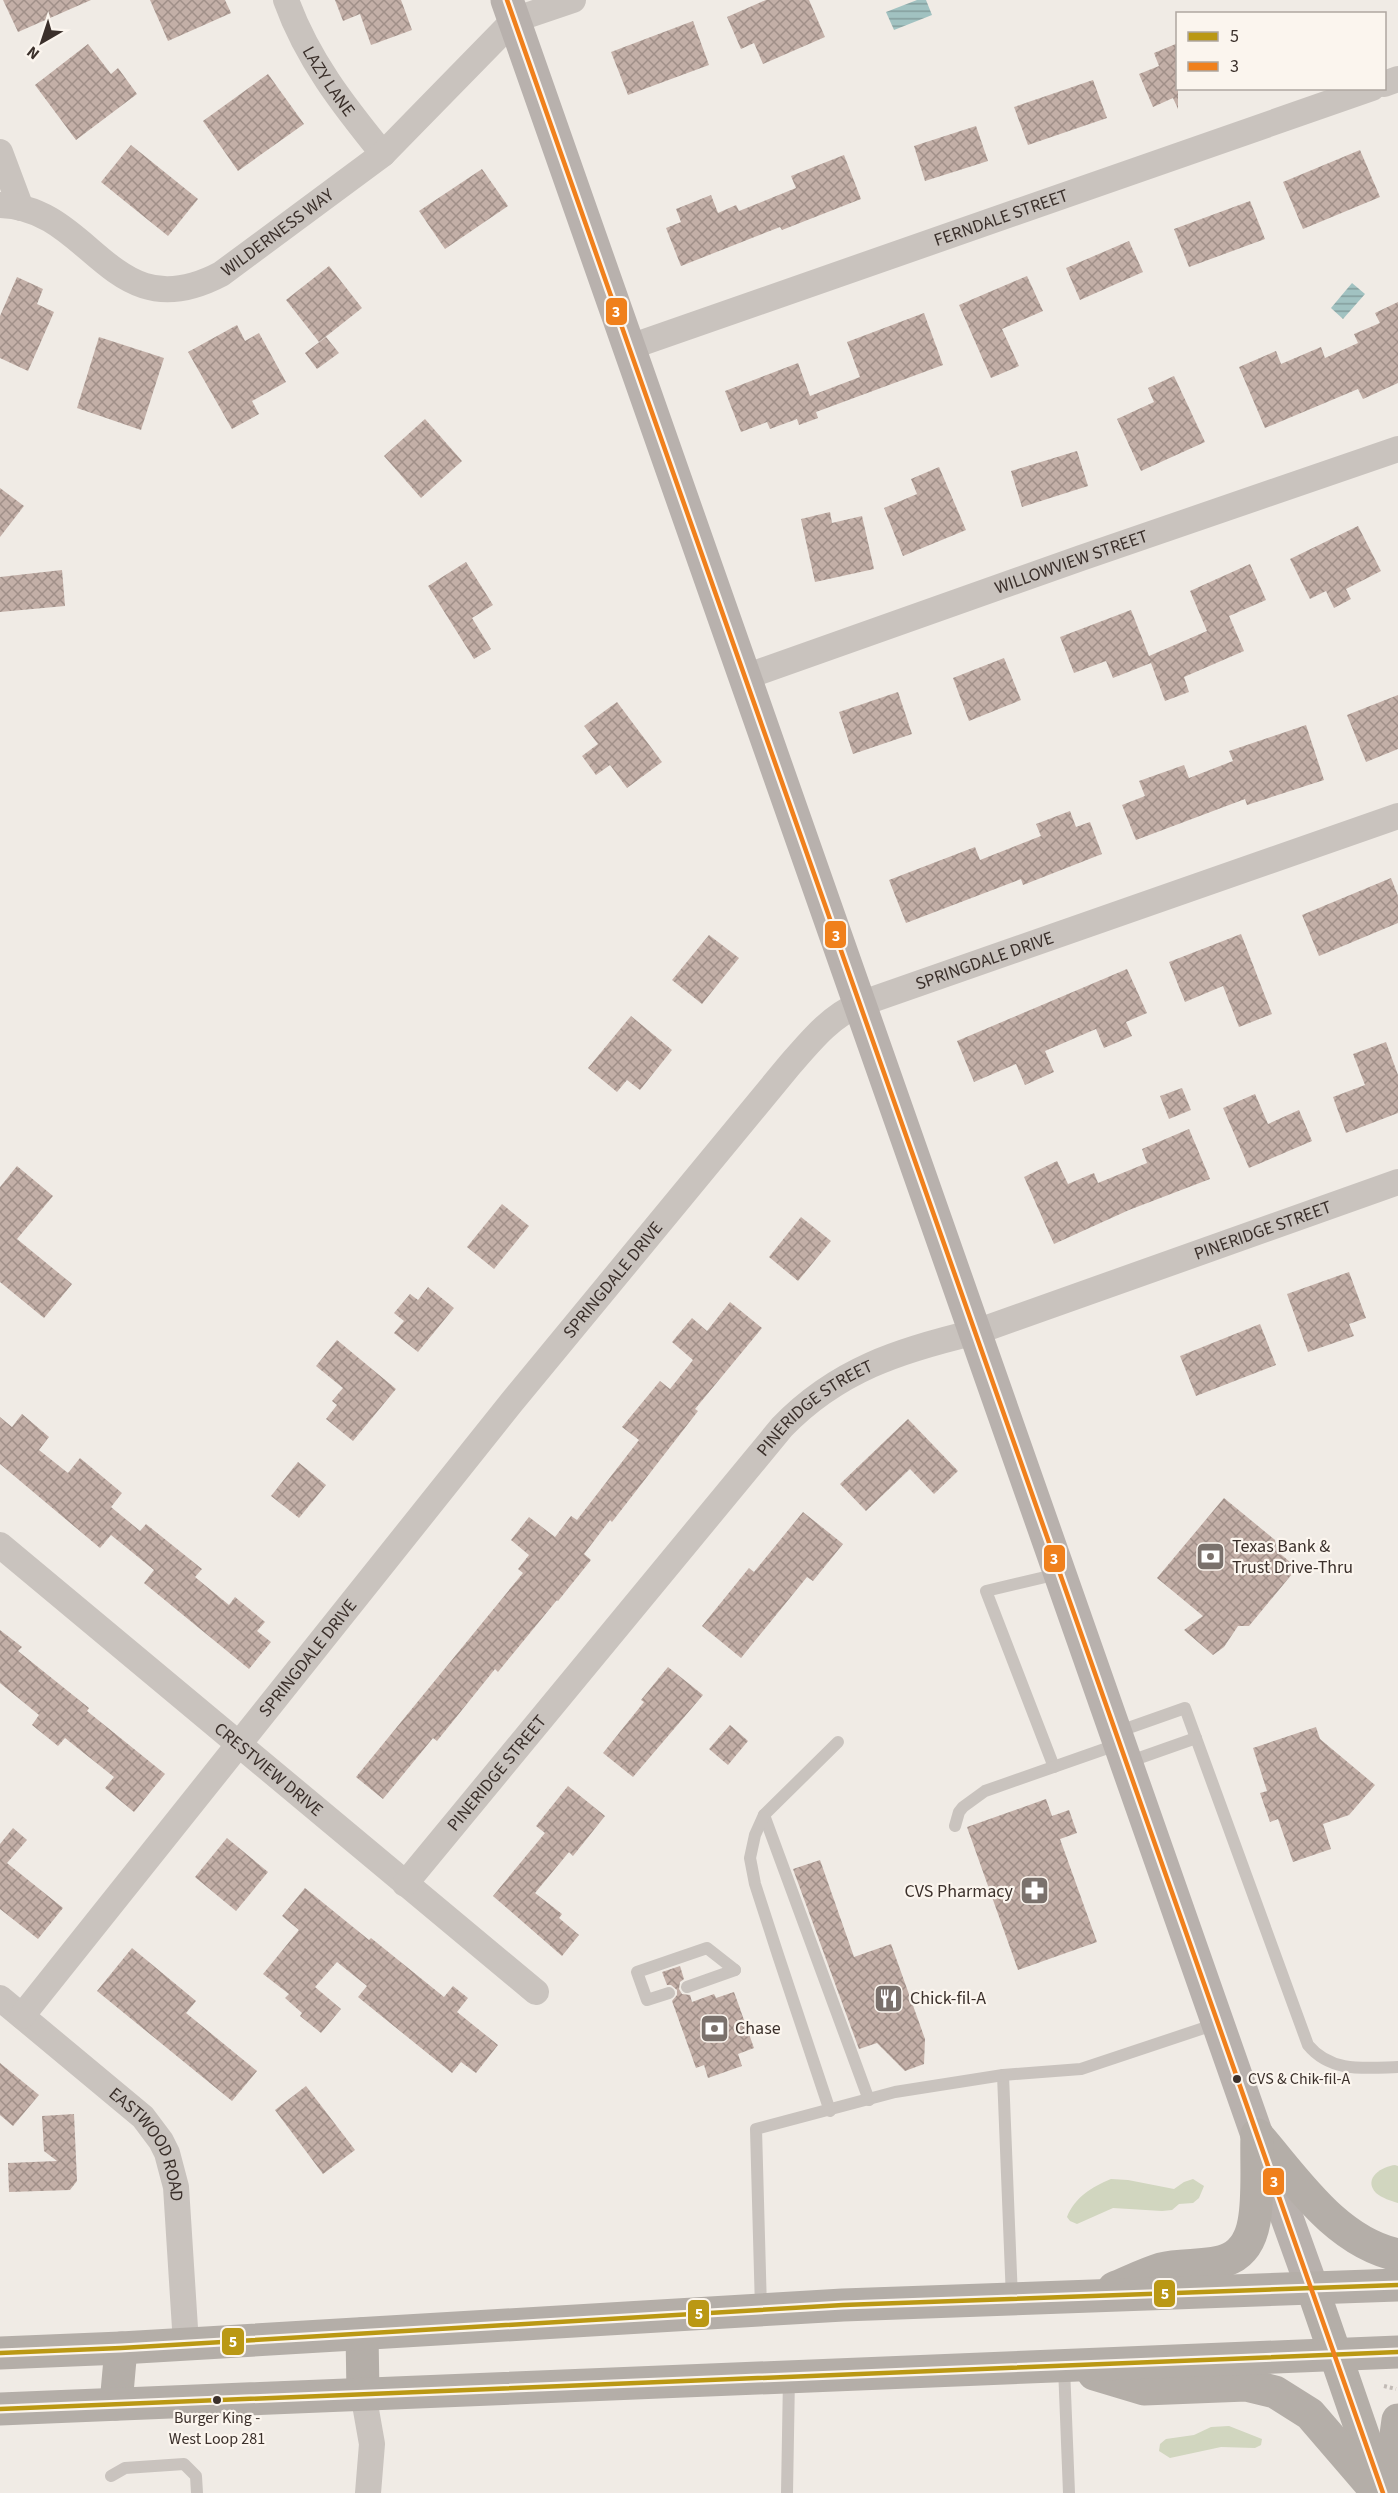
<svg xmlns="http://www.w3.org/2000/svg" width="1398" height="2493" viewBox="0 0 1398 2493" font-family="'Source Sans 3',sans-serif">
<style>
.grass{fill:#d1d6bf}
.water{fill:url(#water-rules)}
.building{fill:url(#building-cross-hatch)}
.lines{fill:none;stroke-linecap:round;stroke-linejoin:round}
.path{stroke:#c2bbb6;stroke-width:4;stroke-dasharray:3 3;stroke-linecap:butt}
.service{stroke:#c9c3be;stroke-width:12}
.minor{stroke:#c9c3be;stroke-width:26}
.primary{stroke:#b8b1ad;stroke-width:33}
.trunk{stroke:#b4aea8;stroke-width:33}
.bus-1-casing{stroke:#fbf5ee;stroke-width:9}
.bus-2-casing{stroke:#fbf5ee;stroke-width:9}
.bus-1{stroke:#ba9814;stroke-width:4.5}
.bus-2{stroke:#f0801c;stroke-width:4.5}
.bus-dot{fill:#3b302b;stroke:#fbf5ee;stroke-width:2}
.labels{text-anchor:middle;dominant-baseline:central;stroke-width:4.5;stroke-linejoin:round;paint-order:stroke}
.bus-label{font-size:16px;fill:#3b302b;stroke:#fbf5ee;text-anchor:start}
.street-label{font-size:18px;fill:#3b302b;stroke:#fbf5ee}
.poi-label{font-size:18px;fill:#3b302b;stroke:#fbf5ee;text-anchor:start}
.line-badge{stroke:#fbf5ee;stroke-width:2}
.badge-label{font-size:16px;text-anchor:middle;font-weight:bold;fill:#fff}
</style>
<defs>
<pattern id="water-rules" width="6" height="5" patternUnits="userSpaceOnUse" patternTransform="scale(1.5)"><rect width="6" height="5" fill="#a1c2c1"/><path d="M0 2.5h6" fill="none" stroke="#849e9d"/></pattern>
<pattern id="building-cross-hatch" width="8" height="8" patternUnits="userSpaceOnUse" patternTransform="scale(1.5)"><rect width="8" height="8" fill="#c3afa7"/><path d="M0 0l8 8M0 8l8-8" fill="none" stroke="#a08f88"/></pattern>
</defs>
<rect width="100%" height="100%" fill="#f0ebe5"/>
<g class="grass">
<path d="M 1395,2165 L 1398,2166 L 1398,2203 C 1391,2201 1382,2198 1376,2193 C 1362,2178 1383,2166 1395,2165 Z"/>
<path d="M 1111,2179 L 1128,2180 L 1174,2189 L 1184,2182 L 1193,2179 L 1204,2186 L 1199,2198 L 1193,2203 L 1179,2204 L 1172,2210 L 1162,2211 L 1113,2208 L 1077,2224 L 1070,2221 L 1067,2217 C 1075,2197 1092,2187 1111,2179 Z"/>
<path d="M 1229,2426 L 1262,2439 L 1261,2445 L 1255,2448 L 1221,2447 L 1170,2458 L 1159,2451 L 1160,2444 L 1166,2439 L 1194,2435 L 1211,2427 Z"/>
</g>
<g class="water">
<path d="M 917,0 L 926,0 L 932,15 L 894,30 L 886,12 Z"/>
<path d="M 1352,283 L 1365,294 L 1343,319 L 1331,308 Z"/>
</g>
<g class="building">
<path d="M 3,0 L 91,0 L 18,32 Z"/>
<path d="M 150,0 L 225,0 L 231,13 L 168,41 Z"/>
<path d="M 335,0 L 401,0 L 412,30 L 371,45 L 360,14 L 343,21 Z"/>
<path d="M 766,0 L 809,0 L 825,37 L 763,64 L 754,43 L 741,49 L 727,17 Z"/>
<path d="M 693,21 L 709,65 L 628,95 L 611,52 Z"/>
<path d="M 1178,43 L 1178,109 L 1173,98 L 1153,107 L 1139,74 L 1159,66 L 1154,53 Z"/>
<path d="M 88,44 L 111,74 L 118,68 L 137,94 L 76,140 L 35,85 Z"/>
<path d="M 268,74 L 304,124 L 238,171 L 203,121 Z"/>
<path d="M 1093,80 L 1107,118 L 1028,145 L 1014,107 Z"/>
<path d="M 976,126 L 988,161 L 925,181 L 914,146 Z"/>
<path d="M 131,145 L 198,199 L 168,236 L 101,182 Z"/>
<path d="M 1360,150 L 1380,197 L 1303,229 L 1283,182 Z"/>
<path d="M 844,155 L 861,199 L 782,230 L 780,227 L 681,266 L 666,228 L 681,222 L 676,209 L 711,195 L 718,213 L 736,205 L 739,211 L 796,188 L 791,176 Z"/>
<path d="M 482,169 L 508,206 L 445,249 L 419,211 Z"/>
<path d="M 1250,201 L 1265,239 L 1189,267 L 1174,229 Z"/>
<path d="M 1129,241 L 1143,272 L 1080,300 L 1066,268 Z"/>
<path d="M 329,266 L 362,308 L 319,342 L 286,300 Z"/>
<path d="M 1027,276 L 1043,311 L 1002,329 L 1019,366 L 991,378 L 959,305 Z"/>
<path d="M 17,277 L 43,289 L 37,304 L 54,312 L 28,371 L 0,358 L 0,316 Z"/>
<path d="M 1398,302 L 1398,383 L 1363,399 L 1358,389 L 1265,428 L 1239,367 L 1276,351 L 1281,364 L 1321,347 L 1325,358 L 1358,343 L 1354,334 L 1380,323 L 1375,313 Z"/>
<path d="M 924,313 L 943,365 L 816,412 L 818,418 L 799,425 L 797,419 L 770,429 L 767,422 L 741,432 L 725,391 L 798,363 L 810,396 L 860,377 L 847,342 Z"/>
<path d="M 237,325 L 245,341 L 259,333 L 286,382 L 252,401 L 259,414 L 232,429 L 188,352 Z"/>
<path d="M 99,337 L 164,358 L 141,430 L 77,408 Z"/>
<path d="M 326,337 L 339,353 L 317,369 L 305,353 Z"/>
<path d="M 1174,376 L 1205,442 L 1141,471 L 1117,419 L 1154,402 L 1148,388 Z"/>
<path d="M 425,419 L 462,461 L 421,498 L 384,456 Z"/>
<path d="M 1077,451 L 1088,486 L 1022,507 L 1011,471 Z"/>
<path d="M 939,467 L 966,530 L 903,556 L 884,508 L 917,494 L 911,479 Z"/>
<path d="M 0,488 L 24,506 L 0,537 Z"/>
<path d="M 830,512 L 832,523 L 862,516 L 874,569 L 815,582 L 801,519 Z"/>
<path d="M 1358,526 L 1381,571 L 1346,589 L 1351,599 L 1334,608 L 1326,591 L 1310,599 L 1290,559 Z"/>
<path d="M 466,562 L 493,605 L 472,618 L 491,649 L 474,659 L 428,586 Z"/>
<path d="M 1250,564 L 1266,600 L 1229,616 L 1244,651 L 1184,677 L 1189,692 L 1165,701 L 1151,663 L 1113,678 L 1106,661 L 1074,673 L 1060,637 L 1131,610 L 1149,656 L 1207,631 L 1190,591 Z"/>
<path d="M 62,570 L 65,606 L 0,612 L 0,577 Z"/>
<path d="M 1004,658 L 1021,700 L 969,721 L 953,678 Z"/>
<path d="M 898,692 L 912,734 L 853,754 L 839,712 Z"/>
<path d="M 1398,695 L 1398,749 L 1366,762 L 1347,715 Z"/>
<path d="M 617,702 L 662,762 L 627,788 L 610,765 L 596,775 L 582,756 L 598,744 L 584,726 Z"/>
<path d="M 1306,725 L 1324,780 L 1247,805 L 1245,799 L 1136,840 L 1122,805 L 1145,796 L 1139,781 L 1184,765 L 1189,778 L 1233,761 L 1229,751 Z"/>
<path d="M 1070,811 L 1076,827 L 1090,822 L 1102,854 L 1023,885 L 1021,879 L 906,923 L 889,880 L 975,847 L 980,860 L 1041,836 L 1036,824 Z"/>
<path d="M 1391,878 L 1398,896 L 1398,923 L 1319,956 L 1302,915 Z"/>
<path d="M 1241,934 L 1272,1014 L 1239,1027 L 1223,986 L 1185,1002 L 1169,962 Z"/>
<path d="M 709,935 L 739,958 L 702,1004 L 672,980 Z"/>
<path d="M 1127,969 L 1147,1013 L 1126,1022 L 1132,1036 L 1104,1048 L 1096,1029 L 1045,1051 L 1054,1072 L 1025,1085 L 1016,1064 L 974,1082 L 957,1041 Z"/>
<path d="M 631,1016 L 672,1050 L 640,1090 L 627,1080 L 617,1092 L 588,1068 Z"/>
<path d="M 1386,1042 L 1398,1075 L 1398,1113 L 1346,1133 L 1333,1097 L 1365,1085 L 1353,1054 Z"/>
<path d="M 1182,1088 L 1191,1110 L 1169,1119 L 1160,1096 Z"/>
<path d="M 1255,1094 L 1268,1124 L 1299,1110 L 1312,1141 L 1249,1168 L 1223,1108 Z"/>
<path d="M 1189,1129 L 1210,1179 L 1129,1210 L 1054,1244 L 1024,1177 L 1057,1161 L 1068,1184 L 1094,1173 L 1098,1183 L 1147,1163 L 1142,1149 Z"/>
<path d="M 17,1166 L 53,1196 L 17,1239 L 72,1284 L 44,1318 L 0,1282 L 0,1187 Z"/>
<path d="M 502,1204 L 529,1226 L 494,1269 L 467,1247 Z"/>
<path d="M 801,1217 L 831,1241 L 798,1281 L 769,1257 Z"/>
<path d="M 1349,1272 L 1366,1318 L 1349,1324 L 1354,1336 L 1308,1352 L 1287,1294 Z"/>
<path d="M 428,1287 L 454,1308 L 418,1352 L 394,1333 L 404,1321 L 394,1313 L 410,1294 L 418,1300 Z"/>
<path d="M 730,1302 L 762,1328 L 695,1409 L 698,1411 L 612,1522 L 610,1520 L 584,1554 L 591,1560 L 558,1601 L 557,1600 L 498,1672 L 495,1669 L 437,1741 L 433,1738 L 383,1799 L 356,1777 L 523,1573 L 518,1569 L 529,1555 L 511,1540 L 529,1517 L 555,1537 L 571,1516 L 577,1520 L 639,1440 L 622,1427 L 660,1381 L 670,1389 L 693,1360 L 672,1342 L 692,1318 L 707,1331 Z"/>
<path d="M 1260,1324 L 1276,1365 L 1196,1396 L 1180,1356 Z"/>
<path d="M 337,1340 L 396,1389 L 353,1441 L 326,1419 L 337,1405 L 332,1401 L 343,1388 L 316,1366 Z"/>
<path d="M 22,1414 L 49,1437 L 39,1450 L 68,1473 L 80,1458 L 122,1493 L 111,1507 L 140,1531 L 146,1524 L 202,1569 L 195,1577 L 229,1605 L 235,1597 L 265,1622 L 257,1631 L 271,1642 L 249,1669 L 144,1583 L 154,1570 L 111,1535 L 100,1548 L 0,1464 L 0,1417 L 12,1427 Z"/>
<path d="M 908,1419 L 958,1471 L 934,1494 L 910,1469 L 866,1511 L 840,1484 Z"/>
<path d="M 298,1462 L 326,1485 L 299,1518 L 271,1496 Z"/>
<path d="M 1224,1498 L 1275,1540 L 1277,1551 L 1297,1568 L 1249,1626 L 1238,1626 L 1224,1647 L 1213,1655 L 1184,1630 L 1203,1616 L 1157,1578 Z"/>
<path d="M 803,1512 L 843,1544 L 813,1581 L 807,1577 L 741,1658 L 702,1626 L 749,1568 L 754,1572 Z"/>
<path d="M 0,1630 L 22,1647 L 18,1651 L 89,1708 L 87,1711 L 165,1774 L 134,1812 L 105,1788 L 114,1777 L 65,1738 L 58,1746 L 32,1725 L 39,1715 L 0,1683 Z"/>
<path d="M 668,1667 L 703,1695 L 633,1777 L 603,1753 L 644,1702 L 641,1700 Z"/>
<path d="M 730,1725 L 748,1741 L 728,1765 L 709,1749 Z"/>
<path d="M 1316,1727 L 1320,1739 L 1375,1785 L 1349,1815 L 1323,1824 L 1331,1849 L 1293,1862 L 1278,1819 L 1270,1822 L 1260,1793 L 1267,1791 L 1253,1748 Z"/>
<path d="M 568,1786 L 605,1816 L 573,1856 L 569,1852 L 535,1893 L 562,1914 L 559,1918 L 579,1935 L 562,1956 L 493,1896 L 545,1833 L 536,1826 Z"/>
<path d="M 1046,1799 L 1052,1816 L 1069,1810 L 1077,1833 L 1060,1839 L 1097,1942 L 1018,1970 L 967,1827 Z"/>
<path d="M 13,1828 L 27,1840 L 7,1863 L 63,1908 L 38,1939 L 0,1909 L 0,1844 Z"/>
<path d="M 227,1838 L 268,1872 L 236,1911 L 195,1877 Z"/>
<path d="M 820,1860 L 854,1957 L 891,1944 L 925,2039 L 924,2064 L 905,2071 L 877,2043 L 859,2049 L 793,1869 Z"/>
<path d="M 305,1888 L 369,1940 L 371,1938 L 444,1997 L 453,1986 L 468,1998 L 457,2012 L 498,2045 L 476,2073 L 461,2062 L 452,2073 L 400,2031 L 358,1997 L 367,1986 L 337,1962 L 315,1987 L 341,2009 L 321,2033 L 300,2016 L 302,2013 L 285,1998 L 289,1994 L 263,1974 L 299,1930 L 282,1916 Z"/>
<path d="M 132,1948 L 196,2001 L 186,2013 L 257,2071 L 232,2101 L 97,1991 Z"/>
<path d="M 680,1966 L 684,1979 L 680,1982 L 679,1989 L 682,1994 L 690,1995 L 692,2002 L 714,1994 L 716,1998 L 734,1992 L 754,2048 L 738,2054 L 742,2066 L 708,2078 L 704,2065 L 696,2068 L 672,2001 L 677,1995 L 677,1990 L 671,1985 L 667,1985 L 662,1972 Z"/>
<path d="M 0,2063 L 39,2095 L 13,2126 L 0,2115 Z"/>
<path d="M 306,2086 L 355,2150 L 323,2174 L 275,2110 Z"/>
<path d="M 74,2114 L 77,2181 L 70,2190 L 9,2192 L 8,2163 L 57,2161 L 44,2151 L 42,2116 Z"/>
</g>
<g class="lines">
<path class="path" d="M 1384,2386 L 1396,2389"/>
<g class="service">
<path d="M 1117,1732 L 1185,1708 L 1308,2045 C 1331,2073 1365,2068 1398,2067"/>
<path d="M 1128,1762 L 1196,1738"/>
<path d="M 1054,1767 L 986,1591 L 1058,1574"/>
<path d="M 764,1815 L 869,2100"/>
<path d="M 955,1826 L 959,1812 L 963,1807 L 985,1791 L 1119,1744"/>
<path d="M 687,1987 L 735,1970"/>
<path d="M 669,1993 L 647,2000 L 637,1972 L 707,1948 L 735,1970"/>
<path d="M 1003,2075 L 1012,2299"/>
<path d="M 830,2111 L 778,1955 L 755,1884 L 750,1858 L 755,1835 L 764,1815 L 838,1742"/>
<path d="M 761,2309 L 756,2129 L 895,2092 L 1003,2075 L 1081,2069 L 1216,2024"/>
<path d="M 1064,2367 L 1069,2493"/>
<path d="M 111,2476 L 125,2468 L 184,2464 L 196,2476 L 197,2493"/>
<path d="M 787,2493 L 789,2377"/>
</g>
<g class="minor">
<path id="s1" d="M 286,0 C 307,59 344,106 383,154"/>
<path d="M 1384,84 L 1398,79"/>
<path d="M 0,152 L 21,208"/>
<path id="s2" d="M 0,205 C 93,207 111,332 221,274 L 383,154 L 514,20 L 573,0"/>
<path id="s3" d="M 630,347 L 1372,88"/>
<path id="s4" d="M 745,677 L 1081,558 L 1398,449"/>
<path id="s5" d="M 0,1545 L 536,1992"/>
<path id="s6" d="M 405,1884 L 782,1427 C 837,1370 900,1350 976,1332 L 1398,1182"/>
<path id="s7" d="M 0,1998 L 143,2117 L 161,2141 L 167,2153 L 176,2187 L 186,2344"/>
<path id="s8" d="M 22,2016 L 511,1403 L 788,1067 C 809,1043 830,1016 860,1004 L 1398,816"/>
<path d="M 363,2393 L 372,2444 L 368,2493"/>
</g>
<path class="primary" d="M 507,0 L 1257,2135 L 1313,2290"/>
<g class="trunk">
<path d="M 1257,2135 C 1296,2180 1336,2242 1398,2255"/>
<path d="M 1114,2288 C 1129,2282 1145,2274 1161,2269 C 1197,2260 1244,2277 1254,2222 C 1259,2196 1256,2162 1257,2135"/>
<path d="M 1313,2290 L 1380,2484"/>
<path d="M 362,2334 L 363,2393"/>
<path d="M 0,2353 L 121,2348 L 843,2305 L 1398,2285"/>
<path d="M 1094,2374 L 1144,2389 L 1246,2385 L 1275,2392 L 1310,2414 L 1378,2493"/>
<path d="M 116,2404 L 121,2348"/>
<path d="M 0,2409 L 1398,2352"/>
<path d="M 1388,2493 L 1398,2420"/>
</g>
<defs>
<g id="bus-1">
<path d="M 0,2353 L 121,2348 L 843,2305 L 1398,2285"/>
<path d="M 0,2409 L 1398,2352"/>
</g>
<path id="bus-2" d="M 507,0 L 1383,2493"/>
</defs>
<use href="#bus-1" class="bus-1-casing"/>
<use href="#bus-2" class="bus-2-casing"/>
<use href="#bus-1" class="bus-1"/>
<use href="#bus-2" class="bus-2"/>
</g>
<defs>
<symbol id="bank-square" viewBox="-11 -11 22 22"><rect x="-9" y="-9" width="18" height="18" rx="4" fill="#7a716c" stroke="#fbf5ee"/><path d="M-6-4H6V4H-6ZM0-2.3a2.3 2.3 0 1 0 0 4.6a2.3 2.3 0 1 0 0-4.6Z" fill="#fff"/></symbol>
<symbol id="pharmacy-square" viewBox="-11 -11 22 22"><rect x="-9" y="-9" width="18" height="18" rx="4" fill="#7a716c" stroke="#fbf5ee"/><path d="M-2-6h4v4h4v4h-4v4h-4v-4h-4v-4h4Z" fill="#fff"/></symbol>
<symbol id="restaurant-square" viewBox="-11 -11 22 22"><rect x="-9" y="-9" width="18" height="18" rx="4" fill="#7a716c" stroke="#fbf5ee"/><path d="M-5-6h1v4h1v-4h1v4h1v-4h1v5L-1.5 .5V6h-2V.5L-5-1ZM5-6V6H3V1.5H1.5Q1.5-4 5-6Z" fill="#fff"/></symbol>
</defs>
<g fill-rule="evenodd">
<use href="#bank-square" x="1194" y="1540" width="33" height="33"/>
<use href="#pharmacy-square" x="1018" y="1874" width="33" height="33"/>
<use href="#restaurant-square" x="872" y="1982" width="33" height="33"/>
<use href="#bank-square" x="698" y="2012" width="33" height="33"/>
</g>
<g class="bus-dot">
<circle cx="1237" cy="2079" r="5"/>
<circle cx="217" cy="2400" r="5"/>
</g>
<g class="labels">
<g class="bus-label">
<text x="1248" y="2079">CVS &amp; Chik-fil-A</text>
<text x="217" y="2418" text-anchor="middle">Burger King -<tspan x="217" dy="21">West Loop 281</tspan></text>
</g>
<g class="street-label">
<text stroke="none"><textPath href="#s1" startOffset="92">LAZY LANE</textPath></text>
<text stroke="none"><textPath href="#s3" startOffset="393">FERNDALE STREET</textPath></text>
<text stroke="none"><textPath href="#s2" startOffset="318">WILDERNESS WAY</textPath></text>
<text stroke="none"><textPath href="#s4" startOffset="346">WILLOWVIEW STREET</textPath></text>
<text stroke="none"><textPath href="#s8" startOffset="1448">SPRINGDALE DRIVE</textPath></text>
<text stroke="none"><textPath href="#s6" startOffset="1116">PINERIDGE STREET</textPath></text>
<text stroke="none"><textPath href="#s8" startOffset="944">SPRINGDALE DRIVE</textPath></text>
<text stroke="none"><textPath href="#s6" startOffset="630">PINERIDGE STREET</textPath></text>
<text stroke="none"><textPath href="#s8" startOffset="458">SPRINGDALE DRIVE</textPath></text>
<text stroke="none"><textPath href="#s5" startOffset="350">CRESTVIEW DRIVE</textPath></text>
<text stroke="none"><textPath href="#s6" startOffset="144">PINERIDGE STREET</textPath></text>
<text stroke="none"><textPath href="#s7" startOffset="212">EASTWOOD ROAD</textPath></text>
</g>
<g class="poi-label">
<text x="1232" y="1546">Texas Bank &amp;<tspan x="1232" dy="21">Trust Drive-Thru</tspan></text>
<text x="1013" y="1891" text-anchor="end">CVS Pharmacy</text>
<text x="910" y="1998">Chick-fil-A</text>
<text x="735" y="2028">Chase</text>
</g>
</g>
<g class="line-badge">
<rect x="605" y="297" width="23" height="29" rx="6" fill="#f0801c"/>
<rect x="824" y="920" width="23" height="29" rx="6" fill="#f0801c"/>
<rect x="1043" y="1544" width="23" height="29" rx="6" fill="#f0801c"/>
<rect x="1262" y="2167" width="23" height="29" rx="6" fill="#f0801c"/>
<rect x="1153" y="2279" width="23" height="29" rx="6" fill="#ba9814"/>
<rect x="687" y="2299" width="23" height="29" rx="6" fill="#ba9814"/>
<rect x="221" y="2327" width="24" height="29" rx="6" fill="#ba9814"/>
</g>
<g class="badge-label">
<text x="616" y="317">3</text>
<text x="836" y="941">3</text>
<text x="1054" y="1564">3</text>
<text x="1274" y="2187">3</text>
<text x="1165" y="2299">5</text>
<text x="699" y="2319">5</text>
<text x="233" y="2347">5</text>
</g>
<rect x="1176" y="12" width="210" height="78" fill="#fbf5ee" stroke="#aea6a0" stroke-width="1.5"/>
<rect x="1188" y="32" width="30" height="9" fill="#ba9814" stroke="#aea6a0" stroke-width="1.5"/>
<text x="1230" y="42" font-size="18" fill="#3b302b">5</text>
<rect x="1188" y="62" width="30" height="9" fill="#f0801c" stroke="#aea6a0" stroke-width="1.5"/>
<text x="1230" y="72" font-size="18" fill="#3b302b">3</text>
<g transform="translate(42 42) rotate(219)" stroke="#fbf5ee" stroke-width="4.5" paint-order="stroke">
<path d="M0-4.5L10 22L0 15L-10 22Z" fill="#3b302b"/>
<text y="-9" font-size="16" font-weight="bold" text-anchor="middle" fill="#3b302b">N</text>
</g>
</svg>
